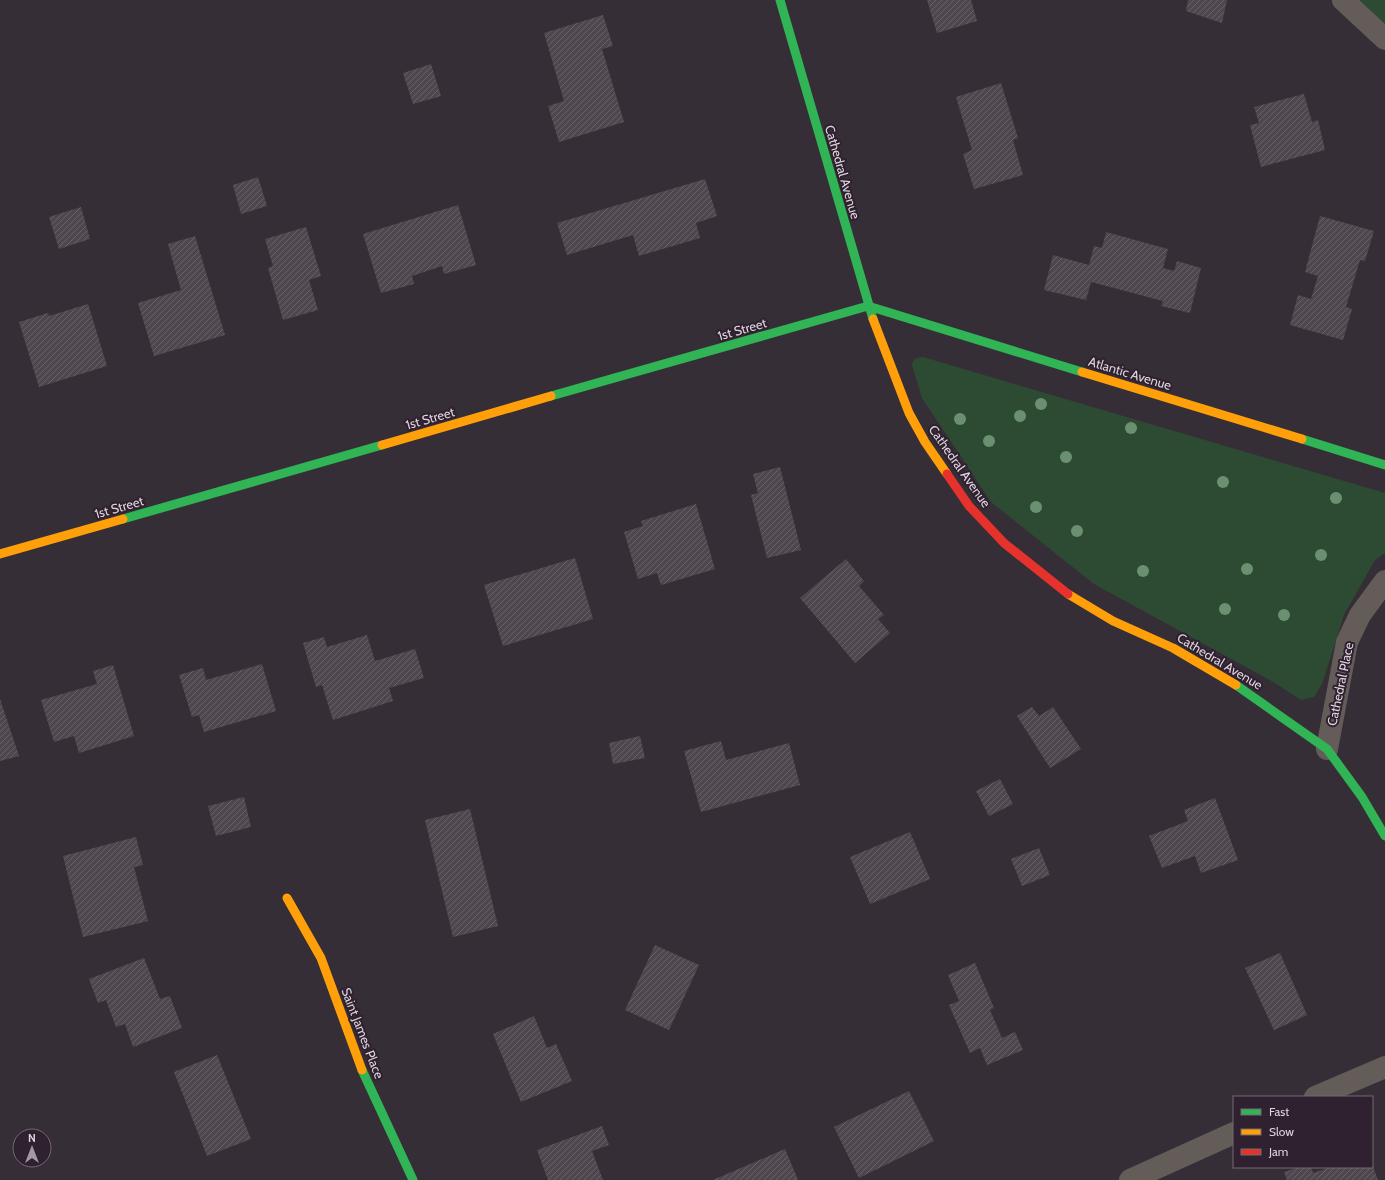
<svg xmlns="http://www.w3.org/2000/svg" width="1385" height="1180" viewBox="0 0 1385 1180" font-family="Cabin,sans-serif">
<style>
.green{fill:#2d4b33}
.building{fill:url(#building-hatch)}
.lines{fill:none;stroke-linecap:round;stroke-linejoin:round}
.street{stroke:#645c59;stroke-width:22}
.fast{stroke:#30b455;stroke-width:9}
.slow{stroke:#ff9f0a;stroke-width:9}
.jam{stroke:#e5322d;stroke-width:9}
.tree{fill:#6a9071}
.labels{text-anchor:middle;dominant-baseline:central;stroke-width:4;stroke-linejoin:round;paint-order:stroke}
.street-label{font-size:13px;fill:#ded4de;stroke:#2f212f}
</style>
<defs>
<pattern id="building-hatch" width="6" height="6" patternUnits="userSpaceOnUse"><rect width="6" height="6" fill="#4e474e"/><path d="M-1 1l2-2M0 6l6-6M5 7l2-2" fill="none" stroke="#676167"/></pattern>
</defs>
<rect width="100%" height="100%" fill="#362e36"/>
<g class="green">
<path d="M 1343,0 L 1385,0 L 1385,39 Z"/>
<path d="M 923,357 L 1385,493 L 1385,553 L 1375,560 L 1344,615 L 1322,684 L 1314,697 L 1301,700 L 1275,683 L 1094,584 L 991,502 L 922,398 L 912,365 L 914,359 Z"/>
</g>
<g class="building">
<path d="M 927,0 L 971,0 L 977,21 L 937,33 Z"/>
<path d="M 1188,0 L 1227,0 L 1222,23 L 1186,11 Z"/>
<path d="M 603,15 L 613,46 L 602,49 L 624,122 L 559,142 L 548,106 L 564,101 L 544,33 Z"/>
<path d="M 431,64 L 441,96 L 413,104 L 403,73 Z"/>
<path d="M 1001,83 L 1018,138 L 1013,140 L 1023,175 L 974,189 L 963,154 L 972,150 L 956,97 Z"/>
<path d="M 1304,94 L 1312,122 L 1318,120 L 1325,150 L 1261,167 L 1250,125 L 1259,123 L 1254,107 Z"/>
<path d="M 258,177 L 267,206 L 241,214 L 233,185 Z"/>
<path d="M 705,179 L 717,216 L 696,223 L 700,238 L 639,256 L 633,235 L 567,255 L 557,223 Z"/>
<path d="M 458,205 L 476,265 L 444,274 L 442,266 L 412,276 L 414,284 L 381,293 L 363,234 Z"/>
<path d="M 81,207 L 90,239 L 59,249 L 49,217 Z"/>
<path d="M 1320,216 L 1374,231 L 1365,261 L 1360,260 L 1346,307 L 1352,309 L 1343,340 L 1290,325 L 1298,295 L 1311,299 L 1318,276 L 1305,272 Z"/>
<path d="M 306,227 L 321,276 L 309,280 L 318,310 L 283,320 L 268,268 L 273,266 L 265,239 Z"/>
<path d="M 1106,232 L 1168,249 L 1163,268 L 1174,271 L 1177,261 L 1201,268 L 1190,313 L 1161,306 L 1163,301 L 1091,282 L 1086,300 L 1044,290 L 1053,255 L 1089,265 L 1094,246 L 1102,248 Z"/>
<path d="M 195,236 L 225,335 L 154,356 L 138,303 L 181,290 L 168,244 Z"/>
<path d="M 88,304 L 107,366 L 39,387 L 19,322 L 48,313 L 49,316 Z"/>
<path d="M 780,467 L 801,550 L 767,558 L 751,495 L 758,493 L 753,474 Z"/>
<path d="M 696,504 L 715,569 L 661,585 L 657,573 L 638,579 L 624,532 L 643,526 L 641,521 Z"/>
<path d="M 575,558 L 593,619 L 503,646 L 484,585 Z"/>
<path d="M 846,559 L 864,581 L 859,586 L 884,615 L 878,619 L 890,633 L 855,663 L 800,598 Z"/>
<path d="M 367,635 L 375,661 L 415,649 L 424,678 L 389,688 L 393,701 L 333,720 L 322,685 L 316,687 L 303,643 L 324,637 L 327,647 Z"/>
<path d="M 262,664 L 276,711 L 204,732 L 199,715 L 192,717 L 179,675 L 203,668 L 206,680 Z"/>
<path d="M 113,665 L 134,736 L 79,753 L 74,736 L 54,742 L 41,700 L 97,684 L 93,671 Z"/>
<path d="M 0,699 L 19,756 L 0,761 Z"/>
<path d="M 1032,707 L 1039,716 L 1053,707 L 1081,749 L 1050,768 L 1017,716 Z"/>
<path d="M 640,736 L 645,758 L 613,764 L 609,743 Z"/>
<path d="M 721,741 L 726,760 L 789,743 L 800,785 L 701,812 L 684,751 Z"/>
<path d="M 1000,779 L 1013,804 L 989,816 L 976,791 Z"/>
<path d="M 244,797 L 251,827 L 216,836 L 208,806 Z"/>
<path d="M 1215,798 L 1238,860 L 1201,873 L 1195,856 L 1162,868 L 1149,836 L 1188,821 L 1184,810 Z"/>
<path d="M 470,809 L 498,926 L 453,937 L 425,820 Z"/>
<path d="M 910,832 L 930,879 L 870,904 L 850,857 Z"/>
<path d="M 136,837 L 143,865 L 134,867 L 148,921 L 83,937 L 63,856 Z"/>
<path d="M 1039,848 L 1050,875 L 1022,886 L 1011,859 Z"/>
<path d="M 655,945 L 699,965 L 669,1030 L 625,1010 Z"/>
<path d="M 1280,953 L 1307,1015 L 1274,1030 L 1245,968 Z"/>
<path d="M 144,958 L 160,999 L 170,996 L 182,1028 L 133,1047 L 125,1024 L 116,1027 L 106,1000 L 98,1003 L 89,979 Z"/>
<path d="M 975,963 L 994,1008 L 990,1010 L 1002,1038 L 1015,1032 L 1023,1050 L 987,1065 L 980,1048 L 970,1053 L 949,1005 L 959,1001 L 948,975 Z"/>
<path d="M 534,1016 L 547,1048 L 556,1044 L 572,1081 L 521,1102 L 493,1034 Z"/>
<path d="M 217,1055 L 251,1139 L 207,1156 L 174,1072 Z"/>
<path d="M 909,1091 L 934,1141 L 859,1178 L 834,1127 Z"/>
<path d="M 602,1126 L 609,1145 L 592,1151 L 603,1180 L 548,1180 L 537,1150 Z"/>
<path d="M 785,1149 L 798,1180 L 713,1180 Z"/>
<path d="M 1299,1167 L 1311,1167 L 1313,1173 L 1331,1167 L 1373,1167 L 1378,1180 L 1287,1180 L 1284,1172 Z"/>
</g>
<g class="lines">
<g class="street">
<path d="M 1343,0 L 1385,39"/>
<path d="M 1327,749 L 1347,642 L 1360,615 L 1385,581"/>
<path d="M 1315,1097 L 1385,1067"/>
<path d="M 1130,1180 L 1234,1133"/>
</g>
<g class="fast">
<path d="M 780,0 L 873,319"/>
<path d="M 551,396 L 868,306 L 1082,372"/>
<path d="M 1302,439 L 1385,465"/>
<path d="M 123,519 L 382,445"/>
<path d="M 1236,685 L 1327,749 L 1362,797 L 1385,836"/>
<path d="M 362,1070 L 413,1180"/>
</g>
<g class="slow">
<path d="M 873,319 L 909,413 L 925,442 L 947,474"/>
<path d="M 1082,372 L 1302,439"/>
<path d="M 382,445 L 551,396"/>
<path d="M 0,554 L 123,519"/>
<path d="M 1068,594 L 1113,621 L 1173,648 L 1236,685"/>
<path d="M 287,898 L 321,958 L 362,1070"/>
</g>
<path class="jam" d="M 947,474 L 969,506 L 1004,543 L 1068,594"/>
</g>
<g class="tree">
<circle cx="1041" cy="404" r="6"/>
<circle cx="1020" cy="416" r="6"/>
<circle cx="960" cy="419" r="6"/>
<circle cx="1131" cy="428" r="6"/>
<circle cx="989" cy="441" r="6"/>
<circle cx="1066" cy="457" r="6"/>
<circle cx="1223" cy="482" r="6"/>
<circle cx="1336" cy="498" r="6"/>
<circle cx="1036" cy="507" r="6"/>
<circle cx="1077" cy="531" r="6"/>
<circle cx="1321" cy="555" r="6"/>
<circle cx="1247" cy="569" r="6"/>
<circle cx="1143" cy="571" r="6"/>
<circle cx="1225" cy="609" r="6"/>
<circle cx="1284" cy="615" r="6"/>
</g>
<g class="labels">
<g class="street-label">
<text transform="translate(843 172) rotate(74)">Cathedral Avenue</text>
<text transform="translate(742 329) rotate(-16)">1st Street</text>
<text transform="translate(1130 373) rotate(17)">Atlantic Avenue</text>
<text transform="translate(430 418) rotate(-16)">1st Street</text>
<text transform="translate(960 466) rotate(55)">Cathedral Avenue</text>
<text transform="translate(119 507) rotate(-16)">1st Street</text>
<text transform="translate(1220 661) rotate(31)">Cathedral Avenue</text>
<text transform="translate(1340 684) rotate(-78)">Cathedral Place</text>
<text transform="translate(363 1033) rotate(69)">Saint James Place</text>
</g>
</g>
<rect x="1233" y="1096" width="140" height="72" fill="#2f212f" stroke="#756975"/>
<rect x="1241" y="1109" width="20" height="6" fill="#30b455" stroke="#756975"/>
<text x="1269" y="1116" font-size="12" fill="#ded4de">Fast</text>
<rect x="1241" y="1129" width="20" height="6" fill="#ff9f0a" stroke="#756975"/>
<text x="1269" y="1136" font-size="12" fill="#ded4de">Slow</text>
<rect x="1241" y="1149" width="20" height="6" fill="#e5322d" stroke="#756975"/>
<text x="1269" y="1156" font-size="12" fill="#ded4de">Jam</text>
<g transform="translate(32 1148)"><circle r="19" fill="#2f212f" stroke="#756975"/>
<path d="M0-3L7 15L0 10L-7 15Z" fill="#a39aa3"/>
<text y="-6" font-size="11" font-weight="bold" text-anchor="middle" fill="#ded4de">N</text>
</g>
</svg>
